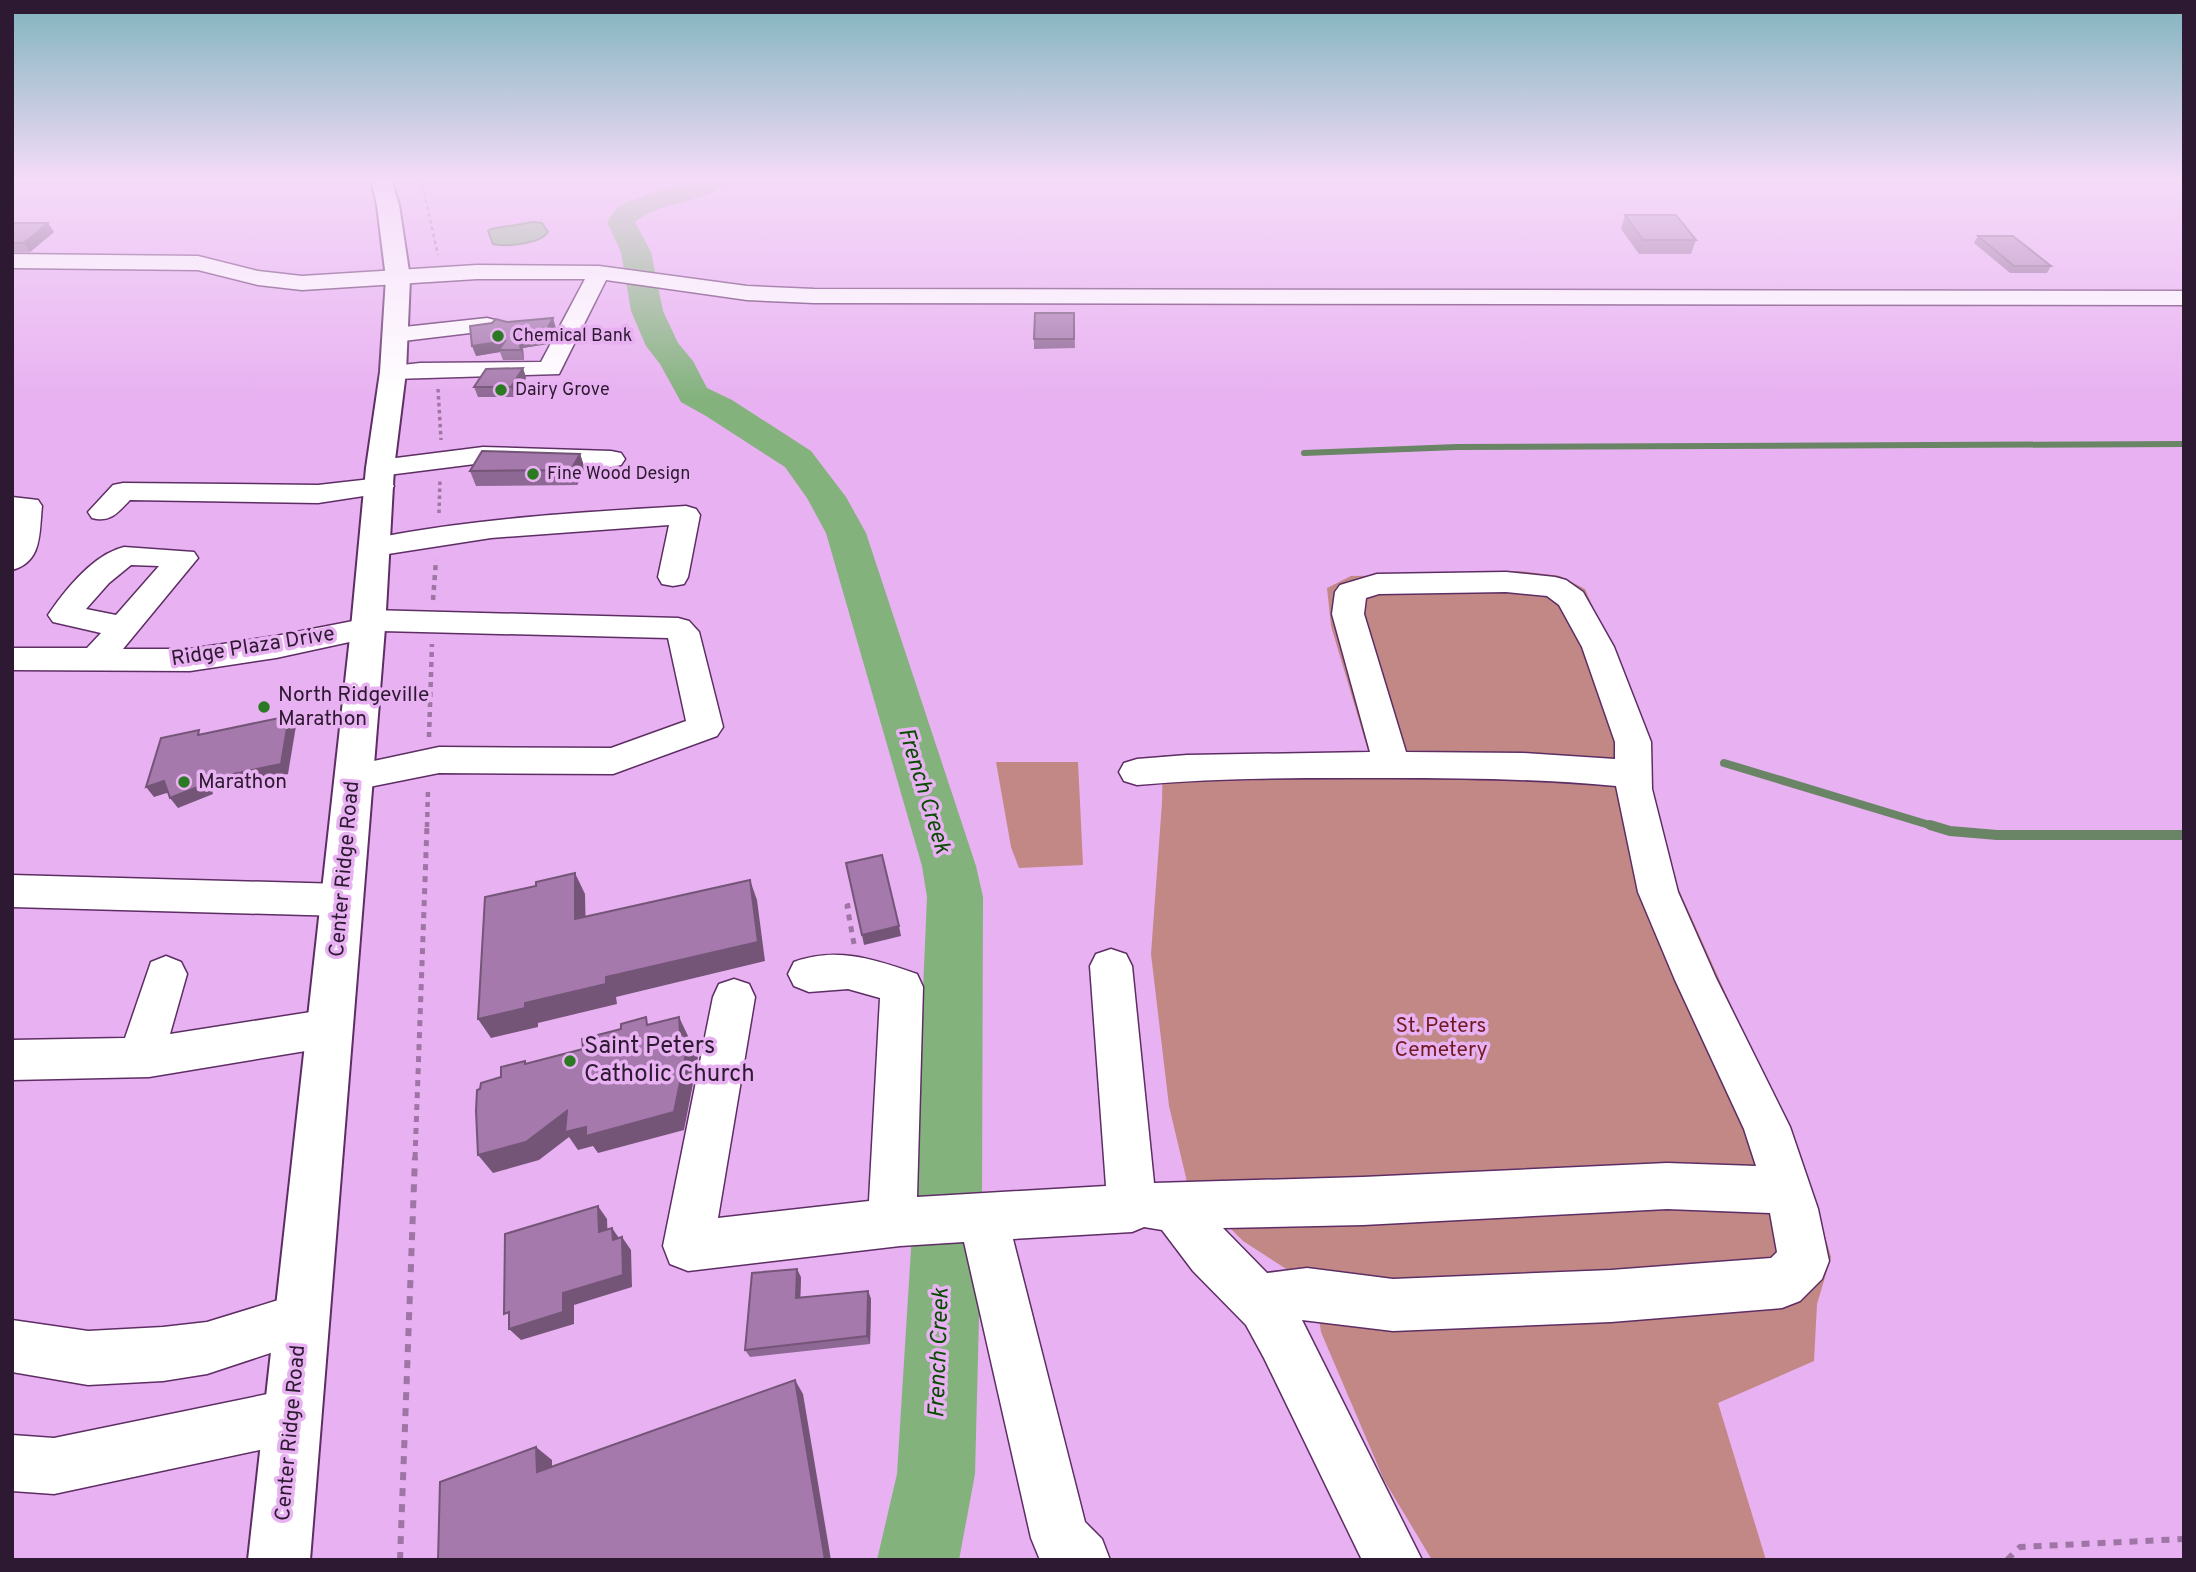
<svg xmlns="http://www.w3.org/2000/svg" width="2196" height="1572" viewBox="0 0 2196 1572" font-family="Overpass,sans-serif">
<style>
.green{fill:#c18885}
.water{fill:#83b27d;stroke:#6a8466;stroke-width:2}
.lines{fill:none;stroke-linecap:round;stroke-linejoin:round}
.stream-far2{stroke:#6a8466;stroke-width:6}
.stream-far1{stroke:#6a8466;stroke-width:8}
.stream{stroke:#6a8466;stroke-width:10}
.river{fill:#83b27d;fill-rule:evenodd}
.minor-casing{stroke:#5d2e64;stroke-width:3}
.major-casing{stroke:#5d2e64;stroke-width:4}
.path-far4{stroke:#9f75a6;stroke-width:2.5;stroke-dasharray:3.5 3.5;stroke-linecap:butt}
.path-far3{stroke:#9f75a6;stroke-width:3.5;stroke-dasharray:3.5 3.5;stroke-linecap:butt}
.path-far2{stroke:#9f75a6;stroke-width:4.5;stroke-dasharray:5 5;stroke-linecap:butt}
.path-far1{stroke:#9f75a6;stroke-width:5;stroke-dasharray:6 6;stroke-linecap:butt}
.path{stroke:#9f75a6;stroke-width:6;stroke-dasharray:8 8;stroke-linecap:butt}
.minor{fill:#fff;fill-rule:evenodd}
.major{fill:#fff;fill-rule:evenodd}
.wall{fill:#8e6894}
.shaded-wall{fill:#745578}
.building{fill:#a579ac;stroke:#745578;stroke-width:2}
.poi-dot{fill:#2b7922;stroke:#e8b1f1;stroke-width:2.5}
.labels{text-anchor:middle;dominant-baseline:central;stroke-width:7;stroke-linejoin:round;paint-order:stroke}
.far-poi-label{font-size:18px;fill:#2e1932;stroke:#e8b1f1;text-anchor:start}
.street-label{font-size:21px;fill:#2e1932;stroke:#e8b1f1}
.poi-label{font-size:21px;fill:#2e1932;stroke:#e8b1f1;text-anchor:start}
.park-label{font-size:21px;fill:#701a20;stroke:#e8b1f1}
.water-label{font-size:23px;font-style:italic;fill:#094c02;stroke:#e8b1f1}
.near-poi-label{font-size:24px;fill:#2e1932;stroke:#e8b1f1;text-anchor:start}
</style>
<rect width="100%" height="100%" fill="#e8b1f1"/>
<g class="green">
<path d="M 1519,571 L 1560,576 L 1585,589 L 1651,742 L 1650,782 L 1675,881 L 1806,1172 L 1831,1257 L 1817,1304 L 1814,1361 L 1718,1403 L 1766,1560 L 1432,1560 L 1384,1480 L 1321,1332 L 1314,1287 L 1243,1241 L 1188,1186 L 1169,1106 L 1151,954 L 1162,803 L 1163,755 L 1369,754 L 1331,626 L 1327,588 L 1351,576 L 1471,574 Z"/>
<path d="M 996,762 L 1078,762 L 1083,865 L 1019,868 L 1011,847 Z"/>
</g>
<path class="water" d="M 533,222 L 542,223 L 548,232 C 540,244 507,247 493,244 L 488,231 L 491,229 Z"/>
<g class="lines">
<path class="stream-far2" d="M 1304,453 L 1457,447 L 2184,444"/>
<path class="stream-far1" d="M 1724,763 L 1936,827"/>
<path class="stream" d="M 1930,825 L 1950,831 L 1997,835 L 2184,835"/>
<path class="river" d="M 695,179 L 729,179 C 712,204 659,200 635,222 L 651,252 L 663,311 L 678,343 L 693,361 L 707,388 L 732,400 L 811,451 L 846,497 L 866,533 L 976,866 L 983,897 L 982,1201 L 975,1474 L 959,1560 L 877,1560 L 897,1474 L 914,1201 L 927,897 L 922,866 L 826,533 L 807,498 L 785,467 L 706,416 L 681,402 L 660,364 L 646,346 L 631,311 L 621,252 L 607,222 L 617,208 L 627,202 Z"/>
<defs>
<g id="minor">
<path d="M 12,254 L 198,256 L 258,271 L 302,276 L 477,265 L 599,266 L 747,286 L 814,289 L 2184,291 L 2184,305 L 814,303 L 747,300 L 606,280 L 559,374 L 393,379 L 384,377 L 381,372 L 384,367 L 420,363 L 541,362 L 585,279 L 477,279 L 302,290 L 258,285 L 198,270 L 12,268 Z"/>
<path d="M 487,318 L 495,320 L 499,325 L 495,330 L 395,342 L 387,340 L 383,335 L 387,330 L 395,328 Z"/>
<path d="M 483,447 L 611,451 L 621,453 L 625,459 L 621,465 L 611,467 L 483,463 L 380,476 L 370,474 L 366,468 L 370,462 L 380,460 Z"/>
<path d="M 380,478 L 390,480 L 394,486 L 390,492 L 318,503 L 130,500 C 118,512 111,523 92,518 L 88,512 L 113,485 L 123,483 L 318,485 Z"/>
<path d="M 12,497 L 38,500 L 42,506 C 39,532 43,562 12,570 Z"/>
<path d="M 686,506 L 696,509 L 700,515 L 688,577 L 684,584 L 673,586 L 662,584 L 658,577 L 669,525 L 491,538 L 375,556 L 364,553 L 360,547 L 364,541 L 375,538 C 478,518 582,512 686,506 Z"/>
<path d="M 124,547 L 194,552 L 198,558 L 123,649 L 190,649 L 276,636 L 353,621 L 358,613 L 369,610 L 678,618 L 689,621 L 699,632 L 723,727 L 717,736 L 613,774 L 439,773 L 354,790 L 341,786 L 336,777 L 341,768 L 439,747 L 611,748 L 686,721 L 668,638 L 382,631 L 379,635 L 368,638 L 276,658 L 190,671 L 12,670 L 12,648 L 87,648 L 101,633 L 53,622 L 48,615 C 65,590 94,554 124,547 ZM 131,565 L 159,566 L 116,615 L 86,609 L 109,583 Z"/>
<path d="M 1506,572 L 1555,577 L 1566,580 L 1583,592 L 1614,647 L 1651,742 L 1652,789 L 1678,892 L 1716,978 L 1790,1127 L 1818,1209 L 1829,1261 L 1822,1279 L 1800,1301 L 1782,1308 L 1611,1322 L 1393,1331 L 1302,1320 L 1422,1560 L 1362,1560 L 1264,1358 L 1246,1325 L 1193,1271 L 1162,1230 L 1144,1227 L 1132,1232 L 1013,1239 L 1085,1522 L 1102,1539 L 1110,1560 L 1040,1560 L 1031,1538 L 964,1242 L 900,1246 L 688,1271 L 670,1264 L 663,1246 L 713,997 L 719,984 L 734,979 L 749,984 L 755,997 L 718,1218 L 869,1201 L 880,998 L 848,989 L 809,992 L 794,986 L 788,974 L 794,962 C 838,946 875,960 917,974 L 923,987 L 917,1197 L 1106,1186 L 1090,966 L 1096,954 L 1111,949 L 1126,954 L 1132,966 L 1154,1183 L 1363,1177 L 1667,1163 L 1756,1166 L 1744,1129 L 1675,980 L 1638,892 L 1616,786 C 1541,779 1467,778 1392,778 C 1307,778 1222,777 1137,785 L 1124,781 L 1119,772 L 1124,763 L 1137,759 L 1187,755 L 1370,752 L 1332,614 L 1335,592 L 1340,585 L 1377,574 ZM 1506,592 L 1547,596 L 1559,605 L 1582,647 L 1615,742 L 1615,759 L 1523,753 L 1406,752 L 1364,614 L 1366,598 L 1379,594 ZM 1667,1209 L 1770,1213 L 1777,1252 L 1771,1258 L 1611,1270 L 1393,1279 L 1307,1268 L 1267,1273 L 1223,1228 L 1363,1225 Z"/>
<path d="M 12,875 L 342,884 L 356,889 L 362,900 L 356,911 L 342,916 L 12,907 Z"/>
<path d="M 166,956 L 181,962 L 187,974 L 170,1034 L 330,1009 L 345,1015 L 352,1028 L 345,1041 L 330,1047 L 149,1077 L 12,1080 L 12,1040 L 125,1038 L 151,962 Z"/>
<path d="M 301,1293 L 319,1301 L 327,1319 L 319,1337 L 207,1374 L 163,1381 L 88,1385 L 12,1372 L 12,1320 L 88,1331 L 163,1327 L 207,1322 Z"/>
<path d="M 292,1389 L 311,1397 L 319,1416 L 311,1435 L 292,1443 L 54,1494 L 12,1491 L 12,1435 L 54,1438 Z"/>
</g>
<path id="major" d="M 371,179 L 391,179 L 399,205 L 410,278 L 406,372 L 394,468 L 385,628 L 310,1560 L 248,1560 L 351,628 L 366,468 L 380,372 L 386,278 L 377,205 Z"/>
</defs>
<use href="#minor" class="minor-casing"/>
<use href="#major" class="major-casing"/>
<path class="path-far4" d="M 421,179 L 438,255"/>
<g class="path-far3">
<path d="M 438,389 L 441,440"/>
<path d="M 439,513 L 440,480"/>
</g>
<g class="path-far2">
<path d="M 433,600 L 436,560"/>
<path d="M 429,737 L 432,644"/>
<path d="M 427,827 L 428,788"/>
</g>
<g class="path-far1">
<path d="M 854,944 L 847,906 L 856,904"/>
<path d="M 415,1158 L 427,825"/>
</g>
<g class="path">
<path d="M 400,1560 L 415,1157"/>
<path d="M 2007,1560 L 2020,1547 L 2184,1539"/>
</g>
<use href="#minor" class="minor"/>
<use href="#major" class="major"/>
</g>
<g class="wall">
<path d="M 1625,215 L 1696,240 L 1691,254 L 1639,254 L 1621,229 Z"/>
<path d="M 12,223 L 54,232 L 30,252 L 12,252 Z"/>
<path d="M 1978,236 L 2051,266 L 2047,273 L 2010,273 L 1974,243 Z"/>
<path d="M 1074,313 L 1075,348 L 1034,349 L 1034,339 Z"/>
<path d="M 507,322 L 556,328 L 548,344 L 523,348 L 524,360 L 503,360 L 500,352 L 476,356 Z"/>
<path d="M 523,368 L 526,378 L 515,397 L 478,397 L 474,387 Z"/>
<path d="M 580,454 L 585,469 L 577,485 L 476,486 L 470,471 Z"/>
<path d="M 801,1277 L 800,1298 L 868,1291 L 871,1299 L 870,1344 L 750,1357 L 745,1350 Z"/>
</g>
<g class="shaded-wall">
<path d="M 48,223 L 54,232 L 30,252 L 24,243 Z"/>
<path d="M 553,318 L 556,328 L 548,344 L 523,348 L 524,360 L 521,350 L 519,339 Z"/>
<path d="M 505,341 L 499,350 L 500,352 L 476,356 L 472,346 Z"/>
<path d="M 523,368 L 526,378 L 515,397 L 511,387 Z"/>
<path d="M 580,454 L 585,469 L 577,485 L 571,470 Z"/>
<path d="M 289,716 L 296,726 L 288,774 L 212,790 L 213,794 L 178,808 L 170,798 L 204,780 Z"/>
<path d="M 164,781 L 173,791 L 154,797 L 146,787 Z"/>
<path d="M 575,873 L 585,894 L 586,939 L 575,919 Z"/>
<path d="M 750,880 L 757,900 L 765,961 L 616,997 L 617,1004 L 538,1023 L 538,1027 L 491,1038 L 478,1019 L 606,977 Z"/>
<path d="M 899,926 L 901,936 L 864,945 L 862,935 Z"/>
<path d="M 679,1017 L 688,1036 L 688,1043 L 689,1039 L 698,1058 L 684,1130 L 598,1153 L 593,1146 L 578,1150 L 569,1137 L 539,1160 L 493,1173 L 478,1155 L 567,1111 L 680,1033 Z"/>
<path d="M 598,1206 L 607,1219 L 608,1245 L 599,1232 Z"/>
<path d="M 612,1228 L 621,1241 L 613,1240 Z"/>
<path d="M 622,1237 L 631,1250 L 632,1287 L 574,1305 L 574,1324 L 521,1340 L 509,1329 L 563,1293 Z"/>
<path d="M 797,1269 L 801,1277 L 800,1306 L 796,1298 Z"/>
<path d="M 868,1291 L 871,1299 L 870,1344 L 867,1336 Z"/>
<path d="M 795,1380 L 803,1394 L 831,1560 L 825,1560 Z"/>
<path d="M 536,1447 L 552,1460 L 552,1484 L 537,1472 Z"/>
</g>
<g class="building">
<path d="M 1625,215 L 1676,215 L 1696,240 L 1643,240 Z"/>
<path d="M 12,223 L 48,223 L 24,243 L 12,243 Z"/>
<path d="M 1978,236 L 2013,236 L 2051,266 L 2014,266 Z"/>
<path d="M 1035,313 L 1074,313 L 1074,339 L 1034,339 Z"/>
<path d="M 553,318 L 544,335 L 519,339 L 521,350 L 499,350 L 505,341 L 472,346 L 470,326 L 492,323 L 496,319 L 507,322 Z"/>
<path d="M 523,368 L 511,387 L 474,387 L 486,369 Z"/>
<path d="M 482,451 L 580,454 L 571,470 L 470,471 Z"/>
<path d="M 289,716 L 281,764 L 204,780 L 205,784 L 170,798 L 164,781 L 146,787 L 161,738 L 199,730 L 198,735 Z"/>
<path d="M 882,855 L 899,926 L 862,935 L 846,863 Z"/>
<path d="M 575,873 L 575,919 L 750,880 L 758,942 L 606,977 L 606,984 L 525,1003 L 525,1008 L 478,1019 L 485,897 L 536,886 L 536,882 Z"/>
<path d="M 646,1017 L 647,1025 L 679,1017 L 680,1033 L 689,1039 L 674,1112 L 586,1136 L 586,1127 L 565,1132 L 567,1111 L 526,1142 L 478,1155 L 476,1111 L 477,1090 L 480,1089 L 481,1083 L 501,1077 L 501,1067 L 525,1061 L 525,1064 L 583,1049 L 582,1039 L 621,1029 L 621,1024 Z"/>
<path d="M 598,1206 L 599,1232 L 612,1228 L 613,1240 L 622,1237 L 623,1275 L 563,1293 L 563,1312 L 509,1329 L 509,1312 L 504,1314 L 505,1234 Z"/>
<path d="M 797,1269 L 796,1298 L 868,1291 L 867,1336 L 745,1350 L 752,1273 Z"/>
<path d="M 795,1380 L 825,1560 L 438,1560 L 440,1482 L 536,1447 L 537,1472 Z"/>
</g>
<linearGradient id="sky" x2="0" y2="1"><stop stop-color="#7fb3bd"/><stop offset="0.45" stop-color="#f5dcf9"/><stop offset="1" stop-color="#f5dcf9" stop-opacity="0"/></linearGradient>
<rect width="2196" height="399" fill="url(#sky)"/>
<g class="poi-dot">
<circle cx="498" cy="336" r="7"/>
<circle cx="501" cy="390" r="7"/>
<circle cx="533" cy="474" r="7"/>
<circle cx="264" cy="707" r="7"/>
<circle cx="184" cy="782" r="7"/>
<circle cx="570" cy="1061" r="7"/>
</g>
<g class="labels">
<g class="far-poi-label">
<text x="512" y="336">Chemical Bank</text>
<text x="515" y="390">Dairy Grove</text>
<text x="547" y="474">Fine Wood Design</text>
</g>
<g class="street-label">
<text transform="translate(253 647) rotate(-9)">Ridge Plaza Drive</text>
<text transform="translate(345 869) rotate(-85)">Center Ridge Road</text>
<text transform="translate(291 1433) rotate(-85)">Center Ridge Road</text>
</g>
<g class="poi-label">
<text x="278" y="695">North Ridgeville<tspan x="278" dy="24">Marathon</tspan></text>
<text x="198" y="782">Marathon</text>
</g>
<g class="park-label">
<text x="1441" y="1026">St. Peters<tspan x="1441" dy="24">Cemetery</tspan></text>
</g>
<g class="water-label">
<text transform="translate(923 791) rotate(73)">French Creek</text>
<text transform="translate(940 1353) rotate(-88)">French Creek</text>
</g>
<g class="near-poi-label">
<text x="584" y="1047">Saint Peters<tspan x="584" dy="28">Catholic Church</tspan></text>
</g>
</g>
<rect width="2196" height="1572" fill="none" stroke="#2e1932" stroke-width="28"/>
</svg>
